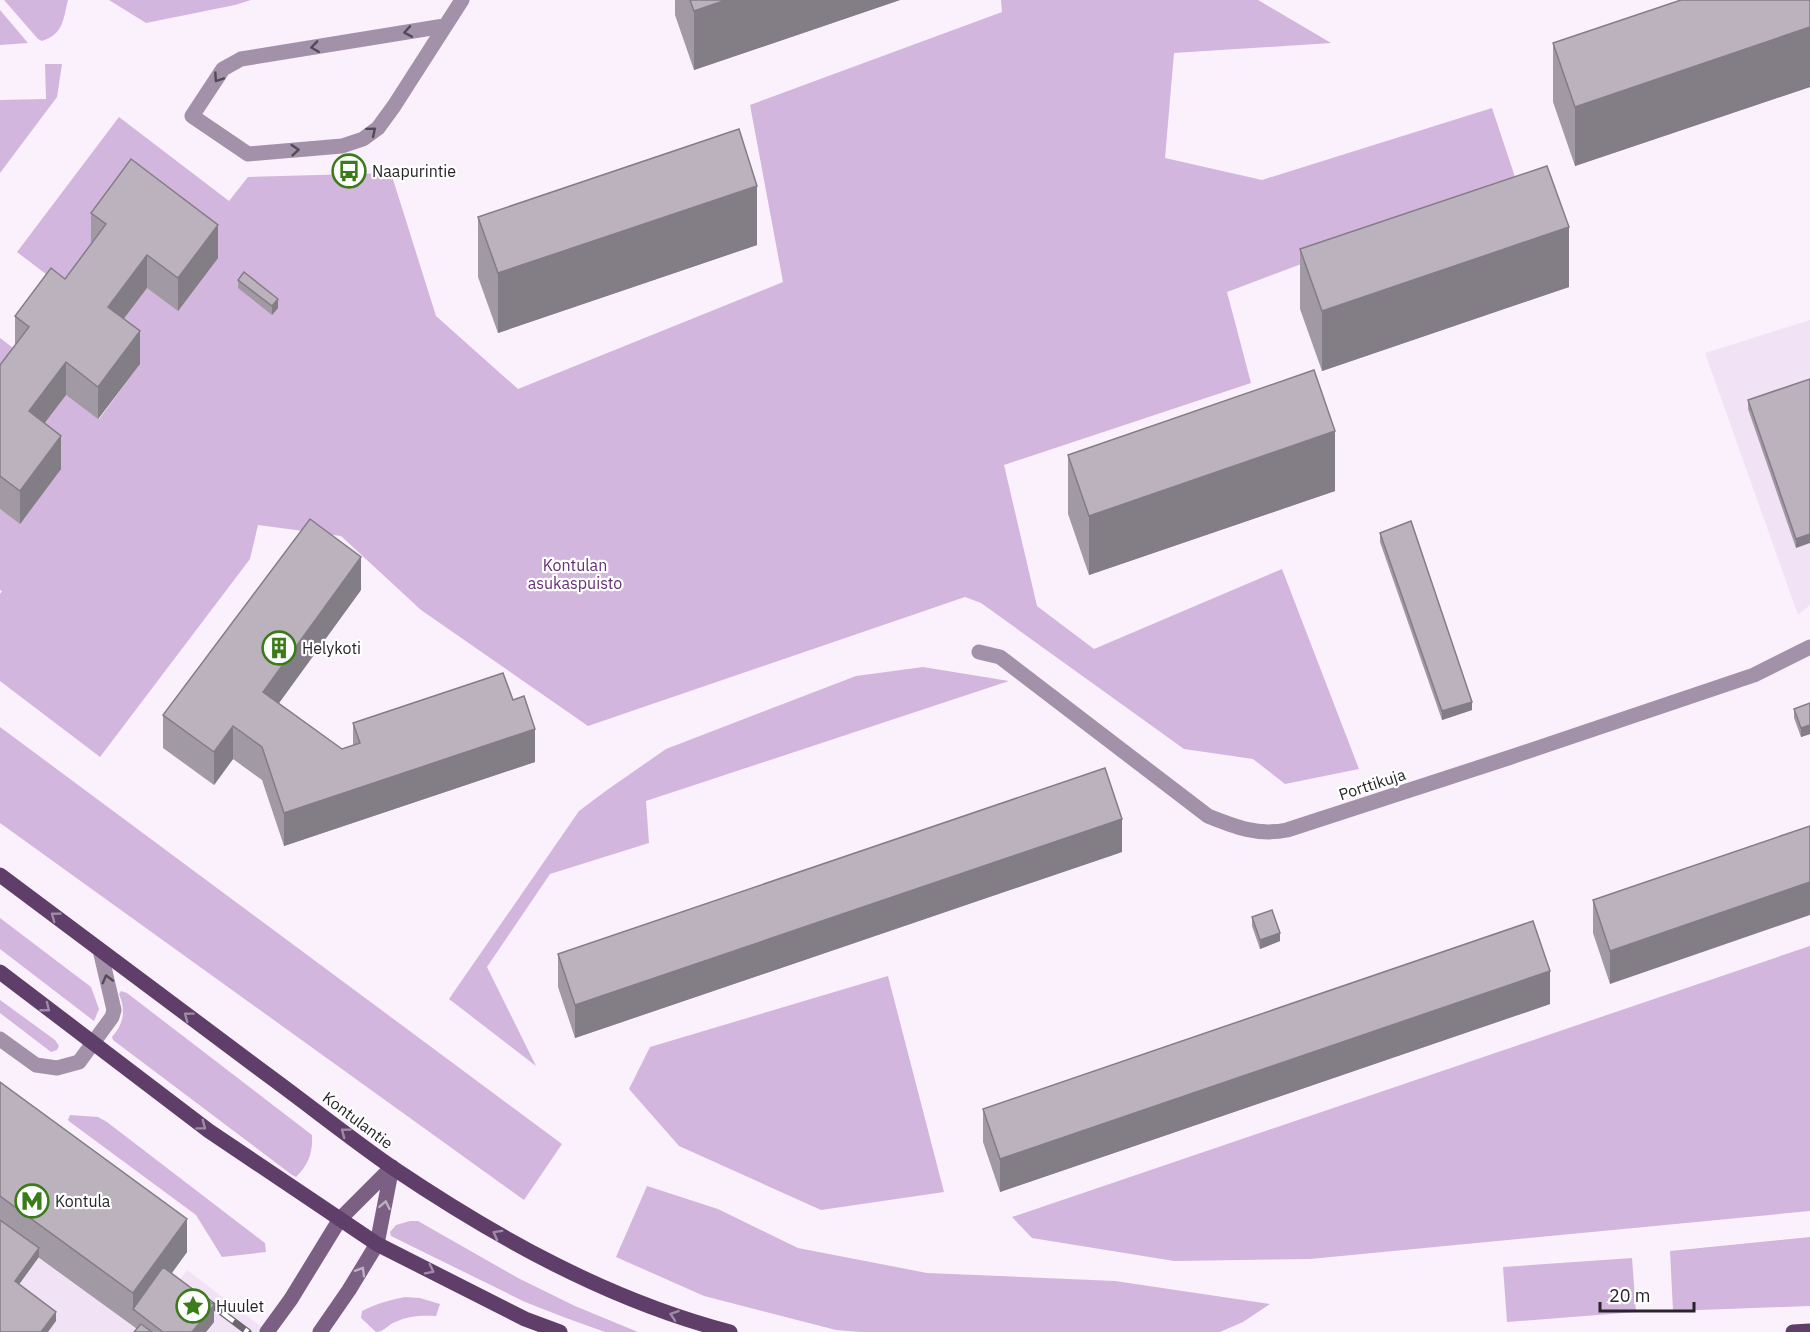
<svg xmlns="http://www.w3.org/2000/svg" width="1810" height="1332" viewBox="0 0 1810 1332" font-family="'IBM Plex Sans',sans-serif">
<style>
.built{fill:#f1e3f5}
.green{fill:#d3b6dd}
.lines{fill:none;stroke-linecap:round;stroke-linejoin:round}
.lane{stroke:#a390a9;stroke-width:15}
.street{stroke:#a390a9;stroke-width:15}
.secondary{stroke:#7b6084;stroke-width:15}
.primary{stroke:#5f3e6a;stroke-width:15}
.rail-casing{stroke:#6c676e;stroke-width:7}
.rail{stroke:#fff;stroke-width:4.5;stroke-dasharray:14;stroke-linecap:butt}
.wall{fill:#a199a3}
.shaded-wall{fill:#837d85}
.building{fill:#bbb2be;stroke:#837d85;stroke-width:1.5}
.oneway{stroke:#544a56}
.oneway2{stroke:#9f8ba6}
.oneway3{stroke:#bdb0c2}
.labels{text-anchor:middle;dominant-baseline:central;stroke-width:4.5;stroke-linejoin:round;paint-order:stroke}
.poi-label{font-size:16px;fill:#29252a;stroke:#fff;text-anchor:start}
.park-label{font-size:16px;fill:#652f75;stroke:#fff}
.street-label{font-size:16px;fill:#29252a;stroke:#fff}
</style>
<rect width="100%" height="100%" fill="#faf1fd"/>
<g class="built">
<path d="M 1810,320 L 1810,605 L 1798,615 L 1705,353 Z"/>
<path d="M 0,1228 L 39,1257 L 140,1332 L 0,1332 Z"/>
<path d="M 187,1270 L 268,1332 L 141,1332 Z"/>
</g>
<g class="green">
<path d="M 4,0 L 68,0 C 63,19 64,34 42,41 L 38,39 Z"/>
<path d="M 109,0 L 251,0 L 235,5 L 146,23 Z"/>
<path d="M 1001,0 L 1258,0 L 1331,43 L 1174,53 L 1165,158 L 1262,180 L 1492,108 L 1517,183 L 1227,292 L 1251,383 L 1004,465 L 1037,606 L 1094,649 L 1282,569 L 1359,769 L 1285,784 L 1253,759 L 1184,749 L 981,603 L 965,597 L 588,726 L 421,610 L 341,536 L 258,525 L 250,559 L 100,757 L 0,681 L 0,594 L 2,591 L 0,590 L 0,509 L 20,523 L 29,444 L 66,395 L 99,419 L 140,364 L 108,340 L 147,288 L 218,258 L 76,297 L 17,252 L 119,117 L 229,201 L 248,177 L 391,173 L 436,316 L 518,389 L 783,282 L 750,105 L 1002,12 Z"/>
<path d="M 0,10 L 28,43 L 0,45 Z"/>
<path d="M 45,64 L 62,64 L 57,97 L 0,173 L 0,100 L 46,99 Z"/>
<path d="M 0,338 L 29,360 L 0,398 Z"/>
<path d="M 923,667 L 1009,681 L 646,801 L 649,843 L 550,874 L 487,967 L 536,1066 L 449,999 L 579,811 L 607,790 L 666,749 L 856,676 Z"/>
<path d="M 0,727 L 562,1144 L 524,1200 L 0,823 Z"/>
<path d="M 0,918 L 91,987 L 99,1009 L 94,1021 L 0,949 Z"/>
<path d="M 1810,946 L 1810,1211 L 1310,1259 L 1174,1261 L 1032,1238 L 1012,1217 Z"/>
<path d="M 888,976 L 944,1192 L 821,1210 L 679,1146 L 629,1089 L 650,1047 Z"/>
<path d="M 121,991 L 127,993 L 312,1135 C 313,1151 309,1165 296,1177 L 292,1175 L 113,1040 L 112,1037 C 124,1023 126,1011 119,994 Z"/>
<path d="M 0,1000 L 55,1040 L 59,1046 L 57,1050 L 51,1052 L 0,1013 Z"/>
<path d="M 70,1115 L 98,1117 L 107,1122 L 261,1240 L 265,1243 L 266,1252 L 222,1257 L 196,1215 L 70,1122 L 68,1120 Z"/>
<path d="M 647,1186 L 718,1209 L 798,1248 L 927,1273 L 1115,1281 L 1270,1304 L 1243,1322 L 1220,1332 L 860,1332 L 836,1330 L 704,1296 L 616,1257 Z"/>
<path d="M 410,1221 L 418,1221 L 518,1278 L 575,1306 L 638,1332 L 605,1332 L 566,1318 L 525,1302 L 391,1236 L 390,1232 L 396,1225 Z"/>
<path d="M 1810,1237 L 1810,1306 L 1673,1311 L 1670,1251 Z"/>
<path d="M 1632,1258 L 1636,1312 L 1507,1322 L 1503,1267 Z"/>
<path d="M 405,1297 L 420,1298 L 440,1304 L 436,1316 C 421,1315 407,1316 393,1323 C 387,1326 383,1332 376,1332 L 361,1318 L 362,1311 C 376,1304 389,1300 405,1297 Z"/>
</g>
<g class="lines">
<path class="lane" d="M 0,1039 L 36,1065 L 57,1068 L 79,1062 L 112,1017 L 114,1010 L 100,950"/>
<g class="street">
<path d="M 444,26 L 241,59 L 223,69 L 192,116 L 248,154 L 342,146 L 363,139 L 378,128 L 394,106 L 462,0"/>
<path d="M 979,652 L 1000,657 L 1208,816 C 1235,827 1258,836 1287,830 L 1508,758 L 1754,675 L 1810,647"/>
</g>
<g class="secondary">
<path d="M 267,1332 L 291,1299 L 340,1219 L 392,1167"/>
<path d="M 320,1332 L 349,1290 L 377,1244 L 392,1167"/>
</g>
<g class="primary">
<path d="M 0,875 C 90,942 179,1009 269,1076 C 310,1106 351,1139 393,1168 C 497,1238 608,1300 730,1332"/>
<path d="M 0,972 L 209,1131 L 377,1244 L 525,1319 L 560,1332"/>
<path d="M 1793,1332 L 1810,1331"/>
</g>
<defs>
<path id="rail" d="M 200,1296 L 248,1332"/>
</defs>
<use href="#rail" class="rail-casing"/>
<use href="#rail" class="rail"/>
</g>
<g class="wall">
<path d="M 675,0 L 900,0 L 694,70 L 675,15 Z"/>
<path d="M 1810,0 L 1810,87 L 1575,166 L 1553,102 L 1553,43 Z"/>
<path d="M 91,213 L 218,258 L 178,311 L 147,288 L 123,319 L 140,364 L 98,419 L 66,395 L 44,423 L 61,469 L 20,524 L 0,509 L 0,365 L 15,345 L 15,316 L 65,279 L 91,244 Z"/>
<path d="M 478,217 L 757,245 L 498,333 L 478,277 Z"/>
<path d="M 1300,249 L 1569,287 L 1322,371 L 1300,309 Z"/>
<path d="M 238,280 L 278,308 L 272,315 L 238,288 Z"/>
<path d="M 1810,379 L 1796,548 L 1748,409 L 1748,400 Z"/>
<path d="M 1068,455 L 1335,491 L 1089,575 L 1068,514 Z"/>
<path d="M 1380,533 L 1472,710 L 1442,720 L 1380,542 Z"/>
<path d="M 361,590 L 279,703 L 342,749 L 353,745 L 353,723 L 535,762 L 284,846 L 262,780 L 233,759 L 214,785 L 163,748 L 163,715 Z"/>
<path d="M 1810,703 L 1810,734 L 1801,737 L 1794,718 L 1794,709 Z"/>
<path d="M 1810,826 L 1610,984 L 1593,933 L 1593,900 Z"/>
<path d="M 1122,852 L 575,1038 L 558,987 L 558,954 Z"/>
<path d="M 1252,917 L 1280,941 L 1260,949 L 1252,926 Z"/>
<path d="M 1550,1004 L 1000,1192 L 983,1142 L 983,1109 Z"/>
<path d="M 0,1082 L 187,1252 L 172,1273 L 214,1322 L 206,1332 L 134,1332 L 137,1329 L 38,1257 L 19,1284 L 56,1321 L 0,1332 Z"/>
</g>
<g class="shaded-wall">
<path d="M 726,0 L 900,0 L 694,70 L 694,11 Z"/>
<path d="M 1810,27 L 1810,87 L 1575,166 L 1575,107 Z"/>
<path d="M 757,186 L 757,245 L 498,333 L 498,273 Z"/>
<path d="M 218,225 L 218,258 L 178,311 L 178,278 Z"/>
<path d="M 1569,227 L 1569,287 L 1322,371 L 1322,311 Z"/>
<path d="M 147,255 L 147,288 L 108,340 L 108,307 Z"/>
<path d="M 278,299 L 278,308 L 272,315 L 272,306 Z"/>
<path d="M 140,331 L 140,364 L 98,419 L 98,387 Z"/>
<path d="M 66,362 L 66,395 L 29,444 L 29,411 Z"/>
<path d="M 1335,431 L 1335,491 L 1089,575 L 1089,516 Z"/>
<path d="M 61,436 L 61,469 L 20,524 L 20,491 Z"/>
<path d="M 1810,534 L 1810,543 L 1796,548 L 1796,539 Z"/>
<path d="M 361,557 L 361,590 L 263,725 L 263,692 Z"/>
<path d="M 1472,702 L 1472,710 L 1442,720 L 1442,711 Z"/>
<path d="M 1810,725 L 1810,734 L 1801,737 L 1801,728 Z"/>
<path d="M 233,726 L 233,759 L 214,785 L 214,752 Z"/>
<path d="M 535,729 L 535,762 L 284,846 L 284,813 Z"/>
<path d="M 1122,819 L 1122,852 L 575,1038 L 575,1005 Z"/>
<path d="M 1810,882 L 1810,915 L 1610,984 L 1610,951 Z"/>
<path d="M 1280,933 L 1280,941 L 1260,949 L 1260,940 Z"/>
<path d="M 1550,971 L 1550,1004 L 1000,1192 L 1000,1159 Z"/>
<path d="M 187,1219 L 187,1252 L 141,1315 L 133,1309 L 133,1293 Z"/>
<path d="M 39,1248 L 39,1257 L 15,1290 L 15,1281 Z"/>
<path d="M 214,1305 L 214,1322 L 206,1332 L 192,1332 Z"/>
<path d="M 56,1312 L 56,1321 L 48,1332 L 41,1332 Z"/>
</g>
<g class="building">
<path d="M 690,0 L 726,0 L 694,11 Z"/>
<path d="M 1681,0 L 1810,0 L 1810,27 L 1575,107 L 1553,43 Z"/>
<path d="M 739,129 L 757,186 L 498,273 L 478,217 Z"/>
<path d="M 131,159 L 218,225 L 178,278 L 147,255 L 108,307 L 140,331 L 98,387 L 66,362 L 29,411 L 61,436 L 20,491 L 0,476 L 0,365 L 29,327 L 15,316 L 51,268 L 65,279 L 106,224 L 91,213 Z"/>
<path d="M 1547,166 L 1569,227 L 1322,311 L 1300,249 Z"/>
<path d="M 244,272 L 278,299 L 272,306 L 238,280 Z"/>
<path d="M 1314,370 L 1335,431 L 1089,516 L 1068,455 Z"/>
<path d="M 1810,379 L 1810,534 L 1796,539 L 1748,400 Z"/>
<path d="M 310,519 L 361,557 L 263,692 L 342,749 L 360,743 L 353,723 L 503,673 L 513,700 L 524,696 L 535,729 L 284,813 L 262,747 L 233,726 L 214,752 L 163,715 Z"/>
<path d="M 1411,521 L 1472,702 L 1442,711 L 1380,533 Z"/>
<path d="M 1810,703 L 1810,725 L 1801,728 L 1794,709 Z"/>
<path d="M 1105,768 L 1122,819 L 575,1005 L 558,954 Z"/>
<path d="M 1810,826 L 1810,882 L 1610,951 L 1593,900 Z"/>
<path d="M 1272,910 L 1280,933 L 1260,940 L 1252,917 Z"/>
<path d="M 1533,921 L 1550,971 L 1000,1159 L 983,1109 Z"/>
<path d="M 0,1082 L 187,1219 L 133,1293 L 0,1196 Z"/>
<path d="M 0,1220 L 39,1248 L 15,1281 L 56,1312 L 41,1332 L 0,1332 Z"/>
<path d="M 163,1267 L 214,1305 L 192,1332 L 163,1332 L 133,1309 Z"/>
<path d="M 141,1324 L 152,1332 L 134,1332 Z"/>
</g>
<defs><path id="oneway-chevron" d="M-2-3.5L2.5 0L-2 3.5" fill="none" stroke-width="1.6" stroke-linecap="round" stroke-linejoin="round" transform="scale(1.5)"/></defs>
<g class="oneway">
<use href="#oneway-chevron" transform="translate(408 32) rotate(170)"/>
<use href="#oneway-chevron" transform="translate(315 47) rotate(172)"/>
<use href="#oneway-chevron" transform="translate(218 78) rotate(124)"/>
<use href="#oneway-chevron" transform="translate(372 131) rotate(-40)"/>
<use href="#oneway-chevron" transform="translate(295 150) rotate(-5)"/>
<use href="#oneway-chevron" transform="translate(107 979) rotate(-105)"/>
</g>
<g class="oneway2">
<use href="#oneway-chevron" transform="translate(55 916) rotate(-143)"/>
<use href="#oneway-chevron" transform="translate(46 1008) rotate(38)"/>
<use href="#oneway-chevron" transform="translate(188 1016) rotate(-143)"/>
<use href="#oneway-chevron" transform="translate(202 1126) rotate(37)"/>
<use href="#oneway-chevron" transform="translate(345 1132) rotate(-143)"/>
<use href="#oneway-chevron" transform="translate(497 1234) rotate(-151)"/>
<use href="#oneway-chevron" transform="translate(430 1270) rotate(27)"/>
<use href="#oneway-chevron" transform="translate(674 1315) rotate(-161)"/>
</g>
<g class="oneway3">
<use href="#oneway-chevron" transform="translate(385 1205) rotate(-79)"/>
<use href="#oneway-chevron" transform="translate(361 1271) rotate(-59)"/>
</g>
<defs>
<symbol id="bus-ring" viewBox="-11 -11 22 22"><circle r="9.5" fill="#fff" stroke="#3a7b1a" stroke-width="1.5"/><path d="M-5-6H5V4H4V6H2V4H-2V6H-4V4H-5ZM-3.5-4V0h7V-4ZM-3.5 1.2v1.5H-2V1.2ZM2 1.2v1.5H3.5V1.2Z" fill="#3a7b1a"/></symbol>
<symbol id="building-ring" viewBox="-11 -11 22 22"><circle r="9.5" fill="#fff" stroke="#3a7b1a" stroke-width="1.5"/><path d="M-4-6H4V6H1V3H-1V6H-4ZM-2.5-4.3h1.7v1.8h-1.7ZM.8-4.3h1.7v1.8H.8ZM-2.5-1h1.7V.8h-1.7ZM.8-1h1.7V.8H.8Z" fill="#3a7b1a"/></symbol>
<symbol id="metro-ring" viewBox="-11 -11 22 22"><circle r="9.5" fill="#fff" stroke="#3a7b1a" stroke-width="1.5"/><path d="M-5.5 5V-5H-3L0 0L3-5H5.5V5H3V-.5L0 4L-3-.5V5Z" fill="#3a7b1a"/></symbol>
<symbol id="sight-ring" viewBox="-11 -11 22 22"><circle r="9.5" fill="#fff" stroke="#3a7b1a" stroke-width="1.5"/><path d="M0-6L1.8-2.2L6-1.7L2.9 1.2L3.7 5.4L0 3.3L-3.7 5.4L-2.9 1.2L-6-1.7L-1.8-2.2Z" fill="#3a7b1a"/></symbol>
</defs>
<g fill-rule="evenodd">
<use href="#bus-ring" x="330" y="152" width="38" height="38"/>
<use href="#building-ring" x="260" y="629" width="38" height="38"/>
<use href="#metro-ring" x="13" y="1182" width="38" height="38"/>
<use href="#sight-ring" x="174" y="1287" width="38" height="38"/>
</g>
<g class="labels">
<g class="poi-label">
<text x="372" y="171">Naapurintie</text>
<text x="302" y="648">Helykoti</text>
<text x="55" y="1201">Kontula</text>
<text x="216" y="1306">Huulet</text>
</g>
<g class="park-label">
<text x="575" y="565">Kontulan<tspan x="575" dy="18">asukaspuisto</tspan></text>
</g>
<g class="street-label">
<text transform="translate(1372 784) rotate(-18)">Porttikuja</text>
<text transform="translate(358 1120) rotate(37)">Kontulantie</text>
</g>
</g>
<path d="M1600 1302v9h94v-9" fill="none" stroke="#29252a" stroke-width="3"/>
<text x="1609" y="1302" font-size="18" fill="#29252a" stroke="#ffffff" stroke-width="4.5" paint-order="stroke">20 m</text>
</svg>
